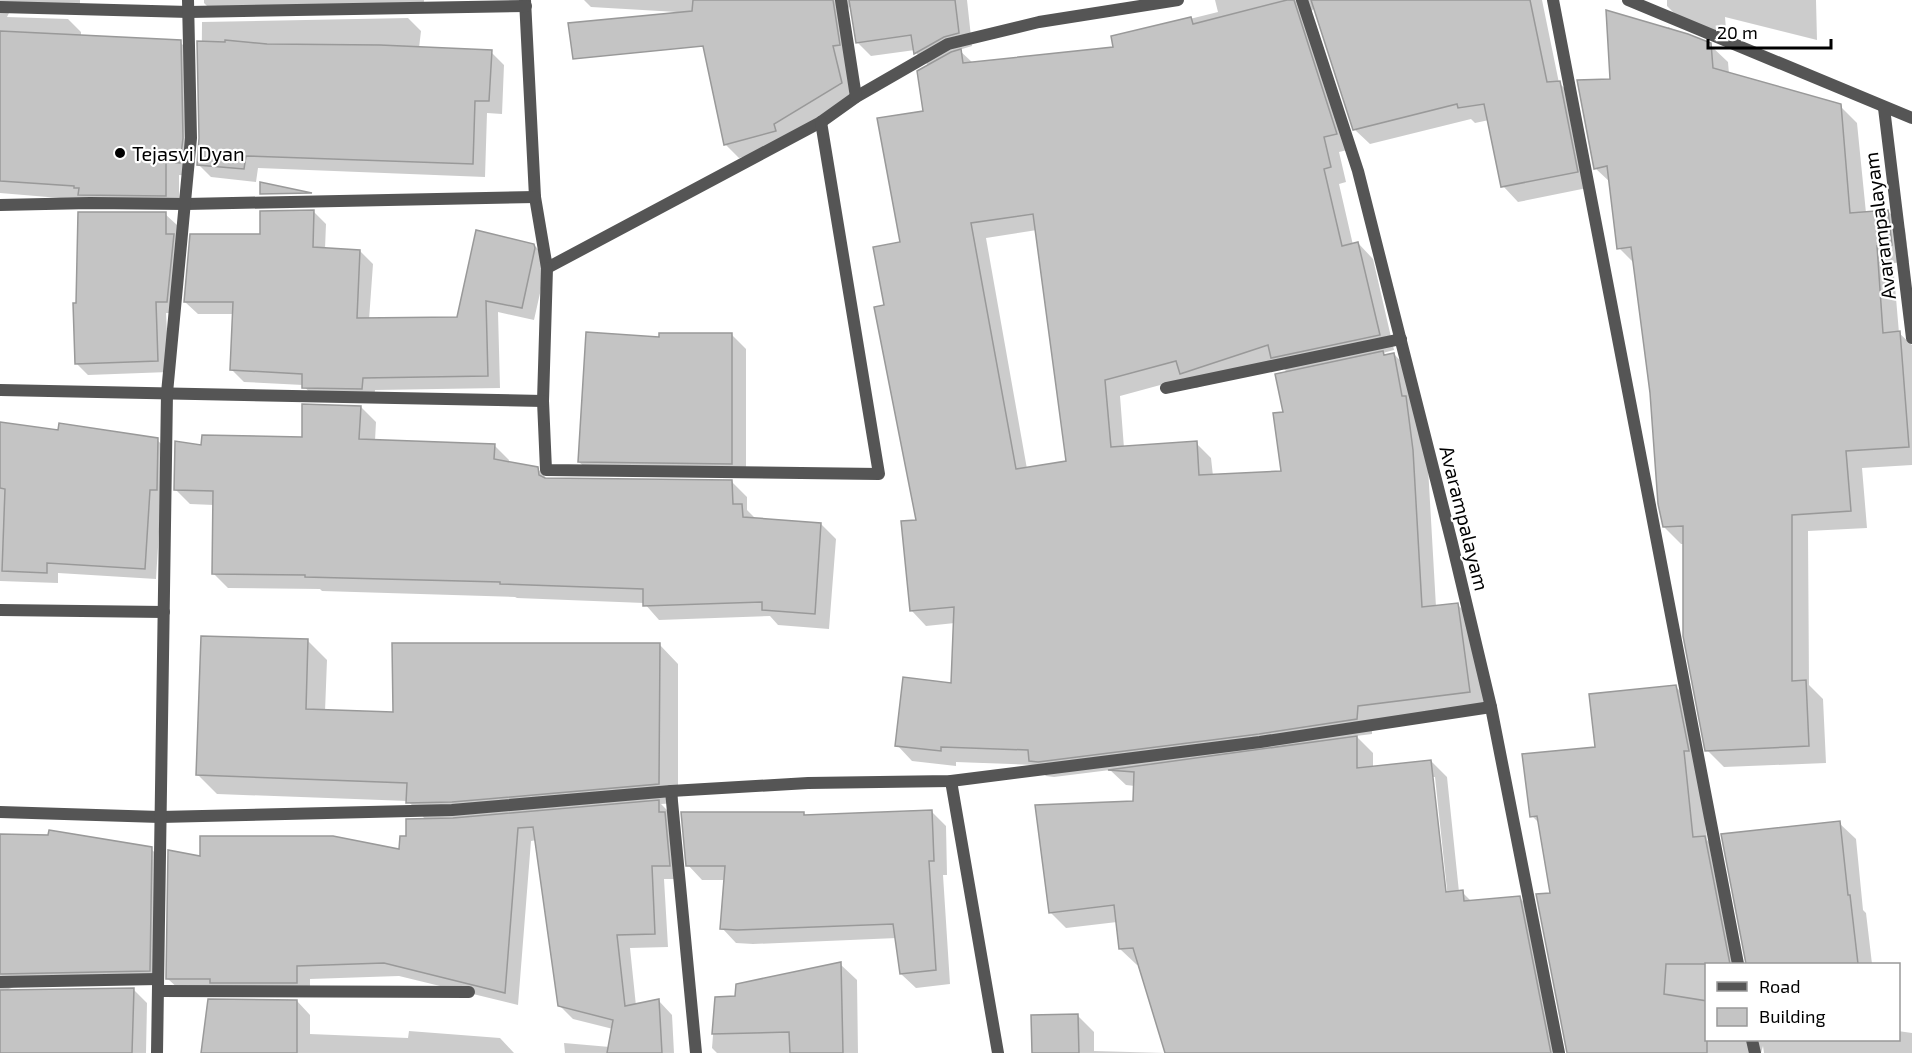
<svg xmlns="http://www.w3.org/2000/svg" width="1912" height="1053" viewBox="0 0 1912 1053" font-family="'Exo 2',sans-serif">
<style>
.shadow{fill:#0003;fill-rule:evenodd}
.building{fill:#c4c4c4;stroke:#999;stroke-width:1.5;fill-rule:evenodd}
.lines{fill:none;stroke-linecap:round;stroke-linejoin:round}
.minor{stroke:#555;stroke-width:12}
.poi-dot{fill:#000;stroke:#fff;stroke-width:2}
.labels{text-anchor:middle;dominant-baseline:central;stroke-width:4.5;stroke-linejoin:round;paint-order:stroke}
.poi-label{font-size:20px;fill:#000;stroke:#fff;text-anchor:start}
.street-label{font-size:20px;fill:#000;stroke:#fff}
</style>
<rect width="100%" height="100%" fill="#fff"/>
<g class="shadow">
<path d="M 0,0 L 80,0 L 80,13 L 9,13 L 7,17 L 68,19 L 81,32 L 81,38 L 180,42 L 193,55 L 193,176 L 179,175 L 179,208 L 0,193 Z"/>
<path d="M 204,0 L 424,0 L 423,13 L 217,16 L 204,3 Z"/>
<path d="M 584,0 L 967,0 L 972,46 L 959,50 L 973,63 L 1115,48 L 1113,38 L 1218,12 L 1215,0 L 1542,0 L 1559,83 L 1575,98 L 1592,187 L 1518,202 L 1503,186 L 1489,120 L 1475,123 L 1471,119 L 1370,144 L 1354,129 L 1315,7 L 1309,14 L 1352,149 L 1339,152 L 1346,182 L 1339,184 L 1353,245 L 1358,243 L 1373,259 L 1394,350 L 1383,353 L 1386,356 L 1394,354 L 1409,370 L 1428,467 L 1436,607 L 1457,604 L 1473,620 L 1485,707 L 1372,721 L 1372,734 L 1356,736 L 1373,753 L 1373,767 L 1431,761 L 1447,777 L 1459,892 L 1462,892 L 1472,902 L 1519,897 L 1535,913 L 1563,1053 L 1033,1053 L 1077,1015 L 1094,1032 L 1094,1051 L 1166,1053 L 1139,964 L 1137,965 L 1120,949 L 1117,922 L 1066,928 L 1050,912 L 1135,802 L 1135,786 L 1126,785 L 1110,770 L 1054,777 L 1046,776 L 1035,765 L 956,762 L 956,766 L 912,761 L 897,745 L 952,685 L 955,623 L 926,626 L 911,610 L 918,521 L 886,307 L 902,243 L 925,112 L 929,66 L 916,53 L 915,50 L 871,56 L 857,42 L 852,7 L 849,7 L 846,16 L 855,97 L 789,144 L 739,158 L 725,144 L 728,15 L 591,7 ZM 1037,230 L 1068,462 L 1027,469 L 986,238 ZM 1277,362 L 1288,373 L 1283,473 L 1213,476 L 1211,458 L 1196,443 L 1124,448 L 1120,396 L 1186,378 L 1196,388 ZM 1432,777 L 1435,777 L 1448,899 L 1445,900 Z"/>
<path d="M 1667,0 L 1816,0 L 1817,40 L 1725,17 L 1727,41 L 1685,24 L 1667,6 Z"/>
<path d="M 408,18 L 421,31 L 419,48 L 491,52 L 504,65 L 502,114 L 487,113 L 485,177 L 258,168 L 256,182 L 211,177 L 198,164 L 201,138 L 202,22 Z"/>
<path d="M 1668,27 L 1710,45 L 1728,62 L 1729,74 L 1840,106 L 1857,123 L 1866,213 L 1888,211 L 1905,229 L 1909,262 L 1893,263 L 1899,333 L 1912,345 L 1912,465 L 1862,468 L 1867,528 L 1808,531 L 1809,685 L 1823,699 L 1826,763 L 1724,767 L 1707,750 L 1685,544 L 1681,544 L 1664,527 L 1651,393 L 1635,264 L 1619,248 L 1611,183 L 1595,168 L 1612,80 L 1668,30 Z"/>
<path d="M 313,211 L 326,224 L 325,249 L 360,251 L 373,264 L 369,320 L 458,319 L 534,245 L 547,258 L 547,262 L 534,320 L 498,312 L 500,388 L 375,390 L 374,401 L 316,400 L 303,385 L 244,382 L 231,369 L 234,314 L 198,314 L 185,302 L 261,236 Z"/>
<path d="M 165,214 L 177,225 L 178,313 L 166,313 L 169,372 L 88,375 L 77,364 L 78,304 Z"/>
<path d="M 732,335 L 746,349 L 746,477 L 594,476 L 579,462 L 661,339 Z"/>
<path d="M 361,407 L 376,422 L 375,441 L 494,445 L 509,460 L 509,463 L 537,468 L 548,480 L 732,482 L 747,497 L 747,510 L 756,519 L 821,524 L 836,539 L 829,629 L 778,625 L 770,616 L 659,620 L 644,603 L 517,598 L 515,597 L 322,591 L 320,589 L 228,588 L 213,573 L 214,505 L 190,504 L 175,489 L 203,447 L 303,438 Z"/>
<path d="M 0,423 L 59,431 L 157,440 L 169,451 L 161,500 L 156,579 L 58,573 L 58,583 L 0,581 Z"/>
<path d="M 308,641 L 327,660 L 325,712 L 394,713 L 659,644 L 678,664 L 678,803 L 661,804 L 672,815 L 683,879 L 664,879 L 668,947 L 630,948 L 636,1006 L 659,1001 L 672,1015 L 674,1053 L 565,1053 L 564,1043 L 610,1047 L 613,1029 L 573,1019 L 559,1005 L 537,840 L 531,841 L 518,1005 L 399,976 L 310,979 L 310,996 L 182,992 L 168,979 L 202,858 L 400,851 L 407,838 L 426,820 L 408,801 L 217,794 L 198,775 Z"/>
<path d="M 1675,686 L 1692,703 L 1707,840 L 1721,854 L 1743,964 L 1706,964 L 1706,1040 L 1898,1040 L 1898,1031 L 1912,1033 L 1912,1053 L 1764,1053 L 1763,1046 L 1761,1053 L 1568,1053 L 1551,894 L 1540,824 L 1532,816 L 1596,748 Z"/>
<path d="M 931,811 L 946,826 L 947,875 L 943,875 L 950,984 L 916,988 L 901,974 L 897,938 L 753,944 L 736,943 L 722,928 L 726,880 L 702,880 L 688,865 L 803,813 L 806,816 Z"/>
<path d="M 1839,823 L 1856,839 L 1863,910 L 1866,913 L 1872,964 L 1747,964 Z"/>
<path d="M 0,835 L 151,849 L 165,862 L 163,984 L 14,987 L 9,989 L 7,992 L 133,989 L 147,1003 L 146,1053 L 0,1053 Z"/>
<path d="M 840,964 L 857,980 L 858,1053 L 717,1053 L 712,1048 L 716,998 L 736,998 Z"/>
<path d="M 297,1001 L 310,1015 L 310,1034 L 408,1038 L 409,1031 L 500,1038 L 514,1053 L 202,1053 Z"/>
</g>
<g class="building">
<path d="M 693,0 L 833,0 L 840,45 L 833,46 L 842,83 L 774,124 L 776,131 L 724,145 L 703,46 L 573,59 L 568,23 L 692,11 Z"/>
<path d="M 849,0 L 955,0 L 959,33 L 944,37 L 914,54 L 911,35 L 856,43 Z"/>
<path d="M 1287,0 L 1294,0 L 1337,134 L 1324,137 L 1331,167 L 1324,169 L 1342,246 L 1358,242 L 1380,335 L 1271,358 L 1268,345 L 1180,374 L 1176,361 L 1105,380 L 1111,447 L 1197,441 L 1199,475 L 1281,471 L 1273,413 L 1283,412 L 1275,374 L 1383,351 L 1384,355 L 1394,353 L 1402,396 L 1406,396 L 1413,450 L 1422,607 L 1458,603 L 1470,692 L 1358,706 L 1357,719 L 1259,734 L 1038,762 L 1029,761 L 1028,750 L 941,747 L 941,751 L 895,746 L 903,677 L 951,683 L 954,607 L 910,611 L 901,521 L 916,520 L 874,307 L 884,305 L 873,247 L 900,242 L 877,118 L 923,111 L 917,71 L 951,52 L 961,49 L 963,63 L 1113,47 L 1111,36 L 1191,17 L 1193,24 ZM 1033,214 L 1066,461 L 1016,469 L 971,223 Z"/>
<path d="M 1311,0 L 1530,0 L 1547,82 L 1560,81 L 1578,172 L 1501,187 L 1484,104 L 1458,108 L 1457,104 L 1353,130 Z"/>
<path d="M 1606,10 L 1688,34 L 1711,43 L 1713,68 L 1841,104 L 1850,213 L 1888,210 L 1892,245 L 1877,246 L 1883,333 L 1900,331 L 1909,447 L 1846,451 L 1851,511 L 1792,515 L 1792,681 L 1806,680 L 1809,746 L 1705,751 L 1683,636 L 1683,526 L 1663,527 L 1658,504 L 1650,393 L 1631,247 L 1617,249 L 1607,166 L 1594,169 L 1577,80 L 1610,79 Z"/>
<path d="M 0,31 L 181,40 L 183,138 L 180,163 L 166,162 L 166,196 L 78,195 L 79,188 L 74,188 L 74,186 L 0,181 Z"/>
<path d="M 225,40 L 267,44 L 380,45 L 492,50 L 489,101 L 475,101 L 473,164 L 246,156 L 244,169 L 197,165 L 199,138 L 197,41 L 225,42 Z"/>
<path d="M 260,182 L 312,193 L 260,194 Z"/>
<path d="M 314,210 L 313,247 L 360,250 L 357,318 L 457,317 L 476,230 L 534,244 L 535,248 L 522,308 L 486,301 L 488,376 L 363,378 L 362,389 L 302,388 L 302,374 L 230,370 L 233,302 L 184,302 L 190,234 L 260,234 L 260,211 Z"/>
<path d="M 78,212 L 166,212 L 166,234 L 174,234 L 167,302 L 156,302 L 158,361 L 75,364 L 73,303 L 76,303 Z"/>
<path d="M 586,332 L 659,337 L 659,333 L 732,333 L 732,464 L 578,462 Z"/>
<path d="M 302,404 L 361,406 L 359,439 L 495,444 L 494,459 L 538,467 L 539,475 L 545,478 L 732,480 L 733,504 L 742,504 L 743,517 L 821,523 L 815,614 L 762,610 L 762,602 L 643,606 L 643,589 L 500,584 L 500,582 L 305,577 L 305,575 L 212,574 L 213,491 L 174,490 L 175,441 L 201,445 L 202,435 L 302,437 Z"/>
<path d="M 0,422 L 58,430 L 59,423 L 158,438 L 157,490 L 150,490 L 145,569 L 47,563 L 47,573 L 2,571 L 5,489 L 0,488 Z"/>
<path d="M 201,636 L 308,639 L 306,709 L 393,712 L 392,643 L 660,643 L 659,784 L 452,802 L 406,803 L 407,783 L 196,775 Z"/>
<path d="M 1676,685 L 1689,751 L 1684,751 L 1693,837 L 1705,836 L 1730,964 L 1666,964 L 1664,994 L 1707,1001 L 1707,1053 L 1567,1053 L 1536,894 L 1550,893 L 1537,816 L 1530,817 L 1522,754 L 1595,747 L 1589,694 Z"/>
<path d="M 1357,736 L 1357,768 L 1431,760 L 1446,892 L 1463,890 L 1464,901 L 1520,896 L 1551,1053 L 1165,1053 L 1133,948 L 1119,949 L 1114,905 L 1049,913 L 1035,805 L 1133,801 L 1134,772 L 1108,770 Z"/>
<path d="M 659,800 L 659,812 L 665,812 L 670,866 L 652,866 L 655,934 L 617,935 L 625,1006 L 659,999 L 662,1053 L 607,1053 L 613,1020 L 558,1006 L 533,827 L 518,828 L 505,993 L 384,963 L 297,966 L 297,983 L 210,983 L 210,979 L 166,979 L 168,850 L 200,856 L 200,836 L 333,836 L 399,849 L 400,836 L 406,836 L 406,819 L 453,818 Z"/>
<path d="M 932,810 L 934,861 L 929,861 L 936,970 L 900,974 L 893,924 L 737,930 L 720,929 L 725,866 L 686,866 L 681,812 L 804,812 L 804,815 Z"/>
<path d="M 1840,821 L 1848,895 L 1850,895 L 1858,964 L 1746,964 L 1721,834 Z"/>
<path d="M 49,830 L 152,847 L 150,971 L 0,974 L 0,834 L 48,835 Z"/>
<path d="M 841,962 L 843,1053 L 790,1053 L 789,1032 L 712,1034 L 715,997 L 735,996 L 736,984 Z"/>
<path d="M 134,988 L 132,1053 L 0,1053 L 0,990 Z"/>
<path d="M 208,999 L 297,1000 L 297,1053 L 201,1053 Z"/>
<path d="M 1078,1014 L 1079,1053 L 1032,1053 L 1031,1015 Z"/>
</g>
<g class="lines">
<g class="minor">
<path d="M 525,0 L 535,197 L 547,268 L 821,122 L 856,97 L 948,44 L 1039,22 L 1178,0"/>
<path d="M 841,0 L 856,97"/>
<path d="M 1302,0 L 1358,171 L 1452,543 L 1491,707 L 1559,1053"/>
<path d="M 1553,0 L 1738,964"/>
<path d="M 1628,0 L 1912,118"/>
<path d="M 0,7 L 189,12 L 526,6"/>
<path d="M 1884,108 L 1912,338"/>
<path d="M 0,205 L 90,203 L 186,204 L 535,197"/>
<path d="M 547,268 L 543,401 L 546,470 L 879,474 L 821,122"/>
<path d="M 1166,388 L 1401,339"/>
<path d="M 0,390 L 543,401"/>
<path d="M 0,610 L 164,612"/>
<path d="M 951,781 L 998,1053"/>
<path d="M 671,791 L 696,1053"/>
<path d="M 0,812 L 160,817 L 452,810 L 671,791 L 808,783 L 951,781 L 1260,742 L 1491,707"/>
<path d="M 0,982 L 158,979"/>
<path d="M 158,991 L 469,992"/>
<path d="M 1752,1040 L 1755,1053"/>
<path d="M 157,1053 L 167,393 L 191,138 L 188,0"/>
</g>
</g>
<circle class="poi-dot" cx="120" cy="153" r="6"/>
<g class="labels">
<g class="poi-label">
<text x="132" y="153">Tejasvi Dyan</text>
</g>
<g class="street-label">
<text transform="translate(1879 226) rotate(-97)">Avarampalayam</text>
<text transform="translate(1465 518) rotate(76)">Avarampalayam</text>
</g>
</g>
<rect x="1705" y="963" width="195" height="78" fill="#ffffff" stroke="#999999" stroke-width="1.5"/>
<rect x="1717" y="982" width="30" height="9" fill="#555555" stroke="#999999" stroke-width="1.5"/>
<text x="1759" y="993" font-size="18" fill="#000000">Road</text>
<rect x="1717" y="1008" width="30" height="18" fill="#c4c4c4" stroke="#999999" stroke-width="1.5"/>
<text x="1759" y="1023" font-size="18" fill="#000000">Building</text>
<path d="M1708 39v9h123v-9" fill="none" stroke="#000000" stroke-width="3"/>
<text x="1717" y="39" font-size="18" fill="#000000" stroke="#ffffff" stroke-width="4.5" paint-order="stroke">20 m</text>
</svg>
